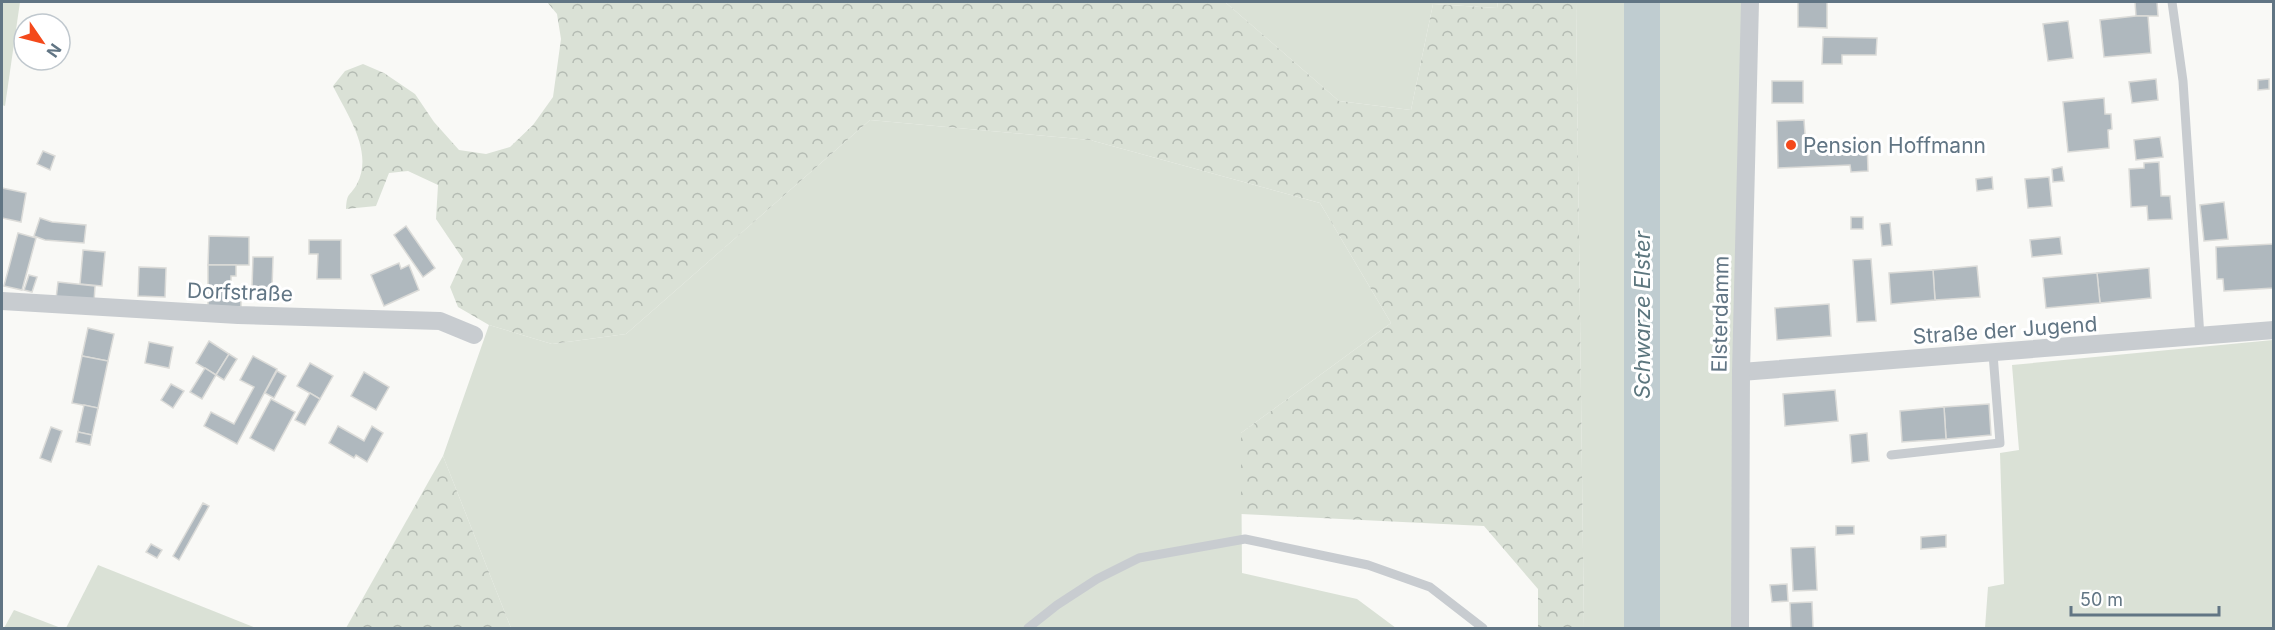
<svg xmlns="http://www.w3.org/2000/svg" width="2275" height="630" viewBox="0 0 2275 630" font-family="Inter,sans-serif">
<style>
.green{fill:#dae1d6}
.forest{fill:url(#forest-crowns)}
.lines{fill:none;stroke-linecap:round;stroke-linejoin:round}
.river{stroke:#bfccd0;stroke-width:36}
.building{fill:#afb8be;stroke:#dbdbd8;stroke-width:1.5}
.service{stroke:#c8ccd0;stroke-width:9}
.minor{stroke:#c8ccd0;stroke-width:18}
.poi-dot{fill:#f4491b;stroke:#fff;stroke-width:2}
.labels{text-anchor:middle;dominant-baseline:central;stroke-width:6;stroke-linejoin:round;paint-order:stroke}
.poi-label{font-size:21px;fill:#617584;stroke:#fff;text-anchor:start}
.street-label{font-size:21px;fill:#617584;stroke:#fff}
.water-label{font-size:22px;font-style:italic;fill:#5c767e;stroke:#fff}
</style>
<defs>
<pattern id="forest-crowns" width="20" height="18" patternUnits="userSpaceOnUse" patternTransform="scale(1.5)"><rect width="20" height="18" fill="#dae1d6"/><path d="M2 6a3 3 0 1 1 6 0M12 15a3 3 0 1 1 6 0" fill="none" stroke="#b4bbb3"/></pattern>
</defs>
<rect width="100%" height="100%" fill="#f9f9f6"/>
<g class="green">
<path d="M 2,2 L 20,2 L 5,106 L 2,105 Z"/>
<path d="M 1225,2 L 1498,2 L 1497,8 L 1433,4 L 1411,110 L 1339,101 Z"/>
<path d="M 1576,2 L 1750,2 L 1737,628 L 1584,628 Z"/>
<path d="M 870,120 L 1090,140 L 1320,203 L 1391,323 L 1241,433 L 1242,573 L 1357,599 L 1396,628 L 511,628 L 443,456 L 489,325 L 552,344 L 626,334 Z"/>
<path d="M 2273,340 L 2273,628 L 1985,628 L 1988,587 L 2004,584 L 2000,453 L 2019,450 L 2012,365 Z"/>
<path d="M 98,565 L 256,628 L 66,628 Z"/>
<path d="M 14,610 L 61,628 L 4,628 Z"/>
</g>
<g class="forest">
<path d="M 547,2 L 1225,2 L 1339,101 L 1411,110 L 1433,4 L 1497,8 L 1498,2 L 1576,2 L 1584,628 L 1538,628 L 1538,589 L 1484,526 L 1241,514 L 1241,433 L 1391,323 L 1320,203 L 1090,140 L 870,120 L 626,334 L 552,344 L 489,325 L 458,307 L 450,287 L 463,259 L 436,219 L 438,185 L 408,171 L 389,173 L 376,206 L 346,209 C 347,191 350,197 357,184 C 374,151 347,115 333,86 L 345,71 L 363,64 L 384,73 L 415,94 L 434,122 L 459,150 L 486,154 L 510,147 L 533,125 L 553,97 L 561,39 L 557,14 Z"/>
<path d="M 443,456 L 511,628 L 346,628 Z"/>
</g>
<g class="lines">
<path class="river" d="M 1642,628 L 1642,2"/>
</g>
<g class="building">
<path d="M 1798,2 L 1827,2 L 1827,28 L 1798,27 Z"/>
<path d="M 2135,2 L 2157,2 L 2158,16 L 2136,16 Z"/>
<path d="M 2136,16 L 2148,16 L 2151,53 L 2104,57 L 2100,20 Z"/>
<path d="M 2068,21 L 2073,58 L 2048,61 L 2043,24 Z"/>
<path d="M 1823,37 L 1877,38 L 1876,55 L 1842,55 L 1842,64 L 1822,64 Z"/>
<path d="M 2156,79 L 2158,100 L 2132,103 L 2129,82 Z"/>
<path d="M 2269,79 L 2269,89 L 2258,90 L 2258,80 Z"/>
<rect x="1772" y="81" width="31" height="22"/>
<path d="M 2104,98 L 2105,114 L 2111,114 L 2112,129 L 2108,130 L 2109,148 L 2068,152 L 2063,102 Z"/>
<path d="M 1804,120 L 1806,149 L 1850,147 L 1850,142 L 1867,141 L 1868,171 L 1851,172 L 1850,165 L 1778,168 L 1777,121 Z"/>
<path d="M 2160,137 L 2163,157 L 2136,160 L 2134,140 Z"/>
<path d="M 43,151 L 55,156 L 50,170 L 37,164 Z"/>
<path d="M 2159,162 L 2161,196 L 2170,196 L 2172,219 L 2148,220 L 2147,206 L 2131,207 L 2129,169 L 2144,168 L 2144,163 Z"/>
<path d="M 2062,167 L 2064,181 L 2053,182 L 2052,169 Z"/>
<path d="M 1992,177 L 1993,189 L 1977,191 L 1976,179 Z"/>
<path d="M 2049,177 L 2052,206 L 2028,208 L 2025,179 Z"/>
<path d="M 2,188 L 26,193 L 21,222 L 2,218 Z"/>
<path d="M 2224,202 L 2228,239 L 2204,241 L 2200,205 Z"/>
<rect x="1851" y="217" width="12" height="12"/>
<path d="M 40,218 L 52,222 L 86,225 L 84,243 L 45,240 L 34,236 Z"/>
<path d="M 1890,223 L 1892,245 L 1882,246 L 1880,224 Z"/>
<path d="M 406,226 L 435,268 L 423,277 L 394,235 Z"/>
<path d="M 18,233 L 36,238 L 22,290 L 4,286 Z"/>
<path d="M 209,236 L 249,237 L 249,265 L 208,265 Z"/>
<path d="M 2060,237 L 2062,254 L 2032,257 L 2030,240 Z"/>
<path d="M 309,240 L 341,240 L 341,279 L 317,279 L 318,254 L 309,254 Z"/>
<path d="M 2274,244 L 2274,288 L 2224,291 L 2223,279 L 2217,279 L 2216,247 Z"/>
<path d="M 83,250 L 105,252 L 102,286 L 80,284 Z"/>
<path d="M 253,257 L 273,257 L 272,288 L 252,287 Z"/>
<path d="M 1871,259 L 1876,321 L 1857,322 L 1853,260 Z"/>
<path d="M 399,263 L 401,269 L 409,265 L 419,290 L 384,306 L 371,275 Z"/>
<path d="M 208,265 L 236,265 L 236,276 L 231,276 L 231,287 L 208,287 Z"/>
<path d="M 1977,266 L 1980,297 L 1935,300 L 1933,270 Z"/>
<path d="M 139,267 L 166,268 L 165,297 L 138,296 Z"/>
<path d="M 2149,268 L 2151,298 L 2100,303 L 2097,273 Z"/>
<path d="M 1933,270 L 1935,300 L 1891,304 L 1889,273 Z"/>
<path d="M 2097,273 L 2100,303 L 2046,308 L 2043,278 Z"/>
<path d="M 29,275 L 37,277 L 32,292 L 24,290 Z"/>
<path d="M 58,282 L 95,286 L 94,302 L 56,299 Z"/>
<path d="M 208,287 L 241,287 L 241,307 L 208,306 Z"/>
<path d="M 1829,304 L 1831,336 L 1777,340 L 1775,308 Z"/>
<path d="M 88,328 L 114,334 L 108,361 L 82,356 Z"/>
<path d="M 209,341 L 229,354 L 216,375 L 196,363 Z"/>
<path d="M 149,342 L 173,347 L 169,368 L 145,363 Z"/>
<path d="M 229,354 L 237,359 L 224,380 L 216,375 Z"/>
<path d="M 82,356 L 108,361 L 98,408 L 72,403 Z"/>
<path d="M 253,356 L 277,369 L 237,444 L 204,426 L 211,412 L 234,424 L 254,387 L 240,380 Z"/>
<path d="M 310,363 L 333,376 L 320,399 L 297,386 Z"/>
<path d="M 205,368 L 216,375 L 202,399 L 190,392 Z"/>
<path d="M 277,371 L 286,376 L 274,398 L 265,393 Z"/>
<path d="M 364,372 L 389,387 L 376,410 L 351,396 Z"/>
<path d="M 171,384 L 184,391 L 173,408 L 161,400 Z"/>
<path d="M 1835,390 L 1838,421 L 1785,426 L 1783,394 Z"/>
<path d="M 310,393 L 320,399 L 305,425 L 295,420 Z"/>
<path d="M 271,399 L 295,412 L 274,451 L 250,438 Z"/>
<path d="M 1989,404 L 1991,435 L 1946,439 L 1944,407 Z"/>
<path d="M 84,405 L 98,408 L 92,435 L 78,432 Z"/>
<path d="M 1944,407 L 1946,439 L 1902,442 L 1900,411 Z"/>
<path d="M 338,426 L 364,441 L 372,426 L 383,433 L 367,462 L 356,455 L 354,458 L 329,443 Z"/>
<path d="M 51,427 L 62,431 L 51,462 L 40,458 Z"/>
<path d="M 78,432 L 92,435 L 90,445 L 76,442 Z"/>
<path d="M 1867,433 L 1869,461 L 1852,463 L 1850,435 Z"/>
<path d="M 203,503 L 209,506 L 179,560 L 173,556 Z"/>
<path d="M 1836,526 L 1854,526 L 1854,534 L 1836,535 Z"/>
<path d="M 1946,535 L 1946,547 L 1921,549 L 1921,537 Z"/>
<path d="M 151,544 L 162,550 L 157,558 L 146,552 Z"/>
<path d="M 1815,547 L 1817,590 L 1793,591 L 1791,548 Z"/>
<path d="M 1787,584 L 1788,601 L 1772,602 L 1770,585 Z"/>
<path d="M 1812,602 L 1813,628 L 1791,628 L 1790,603 Z"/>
</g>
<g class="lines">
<g class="service">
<path d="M 2172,2 L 2183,81 L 2200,337"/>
<path d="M 1891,455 L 2000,443 L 1993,354"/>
<path d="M 1028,628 L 1057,605 L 1097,579 L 1139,558 L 1245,539 L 1368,565 L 1430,587 L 1483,628"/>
</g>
<g class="minor">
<path d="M 2,301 L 238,315 L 440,321 L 474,335"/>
<path d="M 1741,372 L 2274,330"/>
<path d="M 1740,628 L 1741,372 L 1750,2"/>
</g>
</g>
<circle class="poi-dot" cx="1791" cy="145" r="6"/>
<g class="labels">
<g class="poi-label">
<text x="1803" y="145">Pension Hoffmann</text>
</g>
<g class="street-label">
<text transform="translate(240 292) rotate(2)">Dorfstraße</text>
<text transform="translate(1720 314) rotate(-89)">Elsterdamm</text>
<text transform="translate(2005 330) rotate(-4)">Straße der Jugend</text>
</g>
<g class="water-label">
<text transform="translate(1642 315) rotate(-90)">Schwarze Elster</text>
</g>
</g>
<rect width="2275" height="630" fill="none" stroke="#617584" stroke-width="6"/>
<g transform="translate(42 42) rotate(125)"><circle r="28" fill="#ffffff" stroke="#c0c8ce" stroke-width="1.5"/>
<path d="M0-4.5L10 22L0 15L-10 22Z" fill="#f4491b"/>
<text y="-9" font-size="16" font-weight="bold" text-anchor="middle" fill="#617584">N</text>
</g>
<path d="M2071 606v9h148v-9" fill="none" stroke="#617584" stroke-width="3"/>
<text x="2080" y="606" font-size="18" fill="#617584" stroke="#ffffff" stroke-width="4.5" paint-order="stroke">50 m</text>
</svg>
